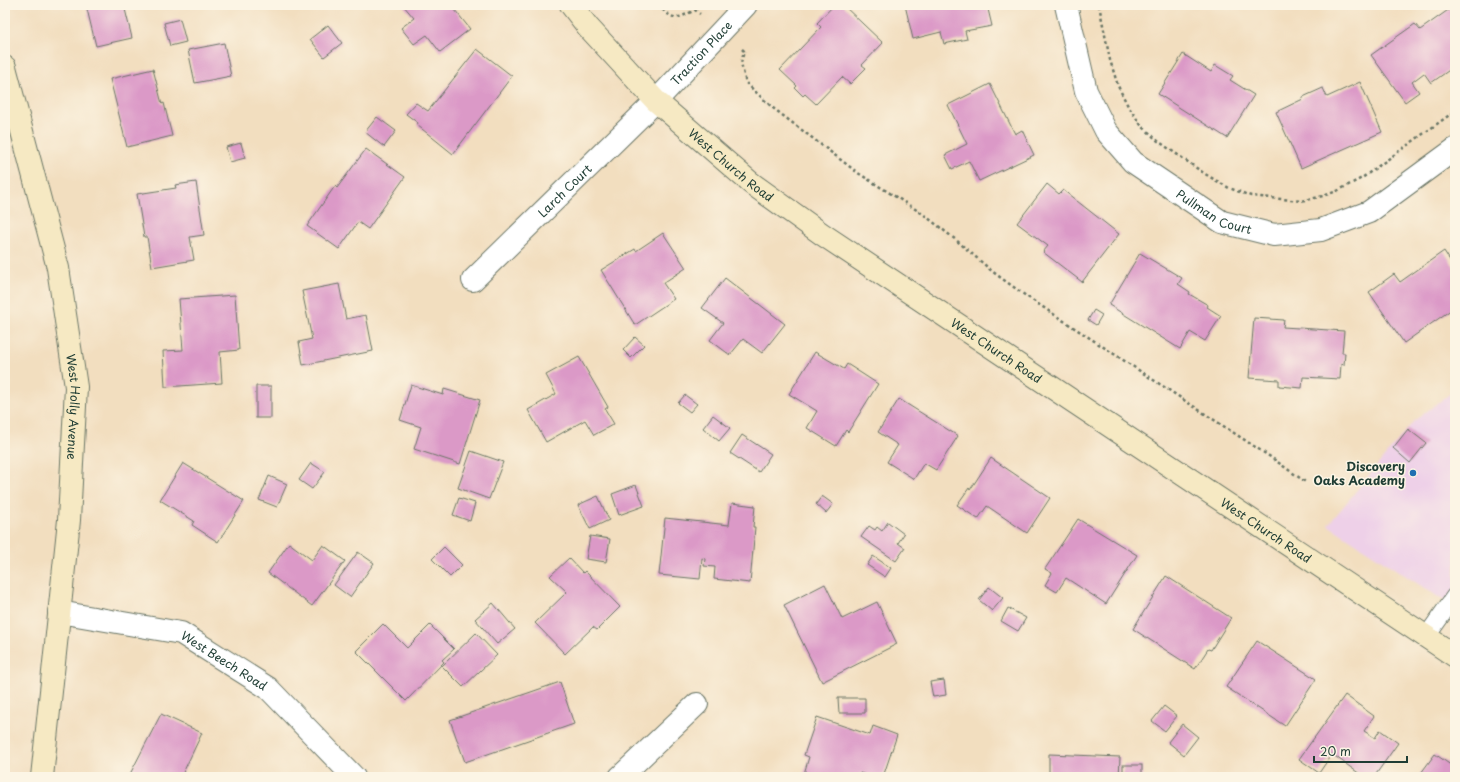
<svg xmlns="http://www.w3.org/2000/svg" width="1460" height="782" viewBox="0 0 1460 782" font-family="'Playpen Sans',sans-serif">
<style>
.built{fill:#eed0e8}
.building{fill:#db99c7}
.lines{fill:none;stroke-linecap:round;stroke-linejoin:round}
.lane-casing{stroke:#697565;stroke-width:19}
.street-casing{stroke:#697565;stroke-width:24}
.secondary-casing{stroke:#697565;stroke-width:24}
.path{stroke:#697565;stroke-width:2.5;stroke-dasharray:3 3;stroke-linecap:butt}
.lane{stroke:#fff;stroke-width:17}
.street{stroke:#fff;stroke-width:22}
.secondary{stroke:#f6e9c3;stroke-width:22}
.poi-dot{fill:#1f6fb2;stroke:#fcf5e5;stroke-width:1.5}
.labels{text-anchor:middle;dominant-baseline:central;stroke-width:3;stroke-linejoin:round;paint-order:stroke}
.street-label{font-size:12px;fill:#1f3d34;stroke:#fcf5e5}
.poi-label{font-size:12px;font-weight:bold;fill:#1f3d34;stroke:#fcf5e5;text-anchor:end}
</style>
<rect width="100%" height="100%" fill="#fcf5e5"/>
<filter id="ink" filterUnits="userSpaceOnUse"><feTurbulence type="fractalNoise" baseFrequency=".025" numOctaves="2"/><feDisplacementMap in="SourceGraphic" scale="8" xChannelSelector="R" yChannelSelector="G"/><feConvolveMatrix kernelMatrix="1 2 1 2 8 2 1 2 1" color-interpolation-filters="sRGB"/></filter>
<filter id="wash" filterUnits="userSpaceOnUse"><feTurbulence type="fractalNoise" baseFrequency=".012" numOctaves="4" result="noise"/><feDisplacementMap in="SourceGraphic" scale="16" xChannelSelector="R" yChannelSelector="G"/><feGaussianBlur stdDeviation="0.9" result="paint"/><feColorMatrix in="noise" values="0 0 0 0 0 0 0 0 0 0 0 0 0 0 0 0 0 1.4 0 .05"/><feComposite in="paint" operator="in"/></filter>
<g filter="url(#wash)">
<rect width="100%" height="100%" fill="#f2debf"/>
<path class="built" d="M 1455,390 L 1455,608 L 1328,525 L 1414,421 Z"/>
<g id="blocks">
<g class="building">
<path d="M 86,5 L 124,5 L 132,38 L 96,46 Z"/>
<path d="M 403,5 L 451,5 L 470,29 L 440,52 L 427,35 L 414,44 L 401,28 L 414,18 Z"/>
<path d="M 834,5 L 843,5 L 883,43 L 862,65 L 866,68 L 850,84 L 842,77 L 816,104 L 805,94 L 803,96 L 795,88 L 797,86 L 780,70 L 821,27 L 817,23 Z"/>
<path d="M 905,5 L 987,5 L 992,26 L 965,31 L 967,39 L 944,44 L 941,32 L 913,39 Z"/>
<path d="M 1451,8 L 1455,14 L 1455,66 L 1431,83 L 1424,73 L 1412,82 L 1419,92 L 1405,102 L 1371,55 L 1415,24 L 1420,30 Z"/>
<path d="M 180,19 L 186,42 L 170,46 L 164,23 Z"/>
<path d="M 328,25 L 342,43 L 324,57 L 310,39 Z"/>
<path d="M 224,43 L 231,76 L 195,83 L 188,50 Z"/>
<path d="M 477,49 L 512,76 L 453,154 L 417,125 L 418,123 L 406,114 L 416,103 L 428,111 Z"/>
<path d="M 1183,54 L 1211,72 L 1215,65 L 1233,76 L 1230,80 L 1254,95 L 1227,138 L 1158,94 Z"/>
<path d="M 153,69 L 162,104 L 164,103 L 172,136 L 127,147 L 110,79 Z"/>
<path d="M 1360,82 L 1382,132 L 1301,168 L 1276,112 L 1303,99 L 1303,97 L 1323,88 L 1327,97 Z"/>
<path d="M 990,84 L 1015,134 L 1022,130 L 1034,155 L 979,181 L 969,161 L 952,169 L 945,155 L 967,144 L 948,105 Z"/>
<path d="M 377,117 L 396,131 L 384,147 L 365,132 Z"/>
<path d="M 241,143 L 245,158 L 230,162 L 226,147 Z"/>
<path d="M 366,149 L 405,177 L 368,229 L 358,222 L 339,249 L 307,226 L 335,186 L 337,188 Z"/>
<path d="M 196,182 L 204,235 L 190,237 L 194,260 L 152,267 L 147,237 L 144,237 L 137,194 L 176,188 L 175,185 Z"/>
<path d="M 1047,184 L 1059,194 L 1063,190 L 1119,234 L 1082,282 L 1043,252 L 1048,246 L 1017,223 Z"/>
<path d="M 663,233 L 686,268 L 663,283 L 674,299 L 635,325 L 601,270 L 635,249 L 636,251 Z"/>
<path d="M 1444,251 L 1455,268 L 1455,307 L 1404,343 L 1369,292 L 1394,274 L 1400,282 Z"/>
<path d="M 1140,253 L 1182,278 L 1178,284 L 1190,292 L 1189,294 L 1208,305 L 1207,307 L 1221,316 L 1205,341 L 1190,332 L 1180,349 L 1109,305 Z"/>
<path d="M 725,278 L 785,324 L 762,353 L 743,339 L 730,355 L 710,340 L 723,323 L 702,308 Z"/>
<path d="M 339,284 L 346,319 L 366,315 L 373,351 L 303,365 L 299,342 L 312,339 L 302,291 Z"/>
<path d="M 235,295 L 239,350 L 220,352 L 222,383 L 165,387 L 163,351 L 183,350 L 179,299 Z"/>
<path d="M 1094,310 L 1102,315 L 1096,325 L 1088,320 Z"/>
<path d="M 1254,318 L 1284,320 L 1283,327 L 1344,331 L 1342,353 L 1345,353 L 1344,365 L 1341,364 L 1340,379 L 1303,377 L 1302,388 L 1279,386 L 1279,380 L 1249,378 Z"/>
<path d="M 635,337 L 644,345 L 631,358 L 623,350 Z"/>
<path d="M 815,352 L 844,369 L 847,364 L 878,384 L 848,432 L 846,430 L 836,446 L 807,428 L 817,411 L 789,394 Z"/>
<path d="M 579,357 L 608,407 L 605,409 L 614,424 L 594,435 L 585,420 L 546,442 L 528,410 L 556,394 L 546,375 Z"/>
<path d="M 411,385 L 443,395 L 444,389 L 480,400 L 460,464 L 414,449 L 421,427 L 400,420 Z"/>
<rect x="256" y="386" width="15" height="32"/>
<path d="M 685,395 L 697,404 L 690,412 L 678,403 Z"/>
<path d="M 899,399 L 958,436 L 936,470 L 924,463 L 914,479 L 887,462 L 898,445 L 878,432 Z"/>
<path d="M 713,415 L 730,428 L 719,441 L 703,428 Z"/>
<path d="M 1408,429 L 1426,443 L 1410,463 L 1393,448 Z"/>
<path d="M 742,435 L 771,454 L 759,472 L 730,453 Z"/>
<path d="M 471,451 L 503,462 L 489,499 L 458,488 Z"/>
<path d="M 991,458 L 1050,498 L 1027,533 L 987,506 L 978,519 L 957,505 L 969,488 L 970,490 Z"/>
<path d="M 183,463 L 244,501 L 218,542 L 192,525 L 194,521 L 160,500 Z"/>
<path d="M 311,463 L 325,472 L 312,489 L 299,480 Z"/>
<path d="M 269,476 L 287,484 L 277,507 L 259,500 Z"/>
<path d="M 636,485 L 644,506 L 619,515 L 612,494 Z"/>
<path d="M 598,496 L 609,520 L 590,529 L 578,505 Z"/>
<path d="M 822,496 L 833,504 L 826,513 L 816,504 Z"/>
<path d="M 459,498 L 475,503 L 470,521 L 453,515 Z"/>
<path d="M 732,503 L 755,506 L 753,527 L 755,527 L 750,583 L 714,579 L 715,567 L 704,566 L 705,559 L 702,558 L 700,579 L 659,575 L 665,518 L 729,525 Z"/>
<path d="M 1078,519 L 1137,555 L 1106,604 L 1066,578 L 1057,592 L 1045,585 L 1052,573 L 1045,569 Z"/>
<path d="M 888,522 L 904,534 L 898,543 L 905,548 L 896,561 L 861,537 L 869,526 L 875,530 L 877,527 L 882,531 Z"/>
<path d="M 590,536 L 610,539 L 606,562 L 586,559 Z"/>
<path d="M 289,543 L 312,560 L 323,545 L 345,561 L 312,606 L 268,573 Z"/>
<path d="M 444,547 L 462,565 L 450,577 L 432,559 Z"/>
<path d="M 358,552 L 374,563 L 350,597 L 334,585 Z"/>
<path d="M 873,556 L 891,568 L 885,577 L 867,565 Z"/>
<path d="M 569,558 L 583,573 L 585,571 L 620,607 L 597,630 L 593,627 L 565,654 L 535,623 L 567,592 L 550,576 Z"/>
<path d="M 1166,576 L 1231,618 L 1211,650 L 1208,649 L 1195,669 L 1133,629 Z"/>
<path d="M 825,584 L 842,619 L 877,602 L 897,644 L 822,682 L 784,605 Z"/>
<path d="M 989,587 L 1003,598 L 992,611 L 979,600 Z"/>
<path d="M 493,603 L 515,629 L 497,644 L 475,619 Z"/>
<path d="M 1008,608 L 1026,618 L 1018,631 L 1001,621 Z"/>
<path d="M 383,624 L 407,648 L 430,625 L 454,649 L 442,660 L 444,662 L 406,701 L 356,651 Z"/>
<path d="M 476,633 L 497,655 L 463,687 L 442,666 Z"/>
<path d="M 1257,641 L 1316,679 L 1285,726 L 1226,687 Z"/>
<path d="M 944,680 L 946,695 L 933,697 L 930,682 Z"/>
<path d="M 560,682 L 574,724 L 465,762 L 450,720 Z"/>
<path d="M 1345,695 L 1374,716 L 1364,731 L 1375,738 L 1380,730 L 1398,743 L 1374,777 L 1364,777 L 1332,754 L 1319,773 L 1299,759 Z"/>
<path d="M 838,698 L 865,698 L 865,713 L 839,713 Z"/>
<path d="M 1164,706 L 1177,716 L 1165,731 L 1152,721 Z"/>
<path d="M 161,714 L 202,733 L 181,777 L 129,776 Z"/>
<path d="M 817,717 L 870,735 L 873,726 L 897,735 L 883,777 L 872,777 L 860,773 L 859,777 L 803,777 L 809,757 L 804,755 Z"/>
<path d="M 1182,724 L 1198,737 L 1184,755 L 1168,742 Z"/>
<path d="M 1049,754 L 1120,757 L 1119,777 L 1049,777 Z"/>
<path d="M 1435,754 L 1455,768 L 1455,777 L 1418,777 Z"/>
<rect x="1123" y="765" width="19" height="12"/>
</g>
</g>
</g>
<g filter="url(#ink)">
<use href="#blocks" fill-opacity="0" stroke="#697565" stroke-width="1"/>
<g class="lines">
<defs>
<path id="lane" d="M 1426,637 L 1455,596"/>
<g id="street">
<path id="s1" d="M 1066,5 L 1086,91 L 1106,131 L 1133,162 L 1222,222 L 1274,235 L 1321,230 L 1369,212 L 1455,149"/>
<path id="s2" d="M 473,280 L 656,101 L 746,5"/>
<path id="s3" d="M 59,612 L 181,633 L 268,688 L 354,777"/>
<path d="M 620,777 L 697,704"/>
</g>
<g id="secondary">
<path id="s4" d="M 571,5 L 588,27 L 656,101 L 751,183 L 822,234 L 1455,656"/>
<path id="s5" d="M 5,67 L 58,268 L 76,387 L 69,520 L 42,777"/>
</g>
</defs>
<use href="#lane" class="lane-casing"/>
<use href="#street" class="street-casing"/>
<use href="#secondary" class="secondary-casing"/>
<g class="path">
<path d="M 658,5 C 674,21 675,20 695,10 L 700,14"/>
<path d="M 1099,5 L 1110,60 L 1118,86 L 1128,106 L 1141,125 L 1158,141 L 1205,174 L 1229,188 L 1251,196 L 1301,201 L 1323,196 L 1337,191 L 1362,178 L 1455,111"/>
<path d="M 742,49 L 744,51 L 741,63 L 746,83 L 773,108 L 858,173 L 923,214 L 956,240 L 993,272 L 1026,296 L 1272,458 L 1307,483"/>
</g>
<use href="#lane" class="lane"/>
<use href="#street" class="street"/>
<use href="#secondary" class="secondary"/>
</g>
</g>
<circle class="poi-dot" cx="1413" cy="473" r="4"/>
<g class="labels">
<g class="street-label">
<text stroke="none"><textPath href="#s2" startOffset="322">Traction Place</textPath></text>
<text stroke="none"><textPath href="#s4" startOffset="227">West Church Road</textPath></text>
<text stroke="none"><textPath href="#s2" startOffset="128">Larch Court</textPath></text>
<text stroke="none"><textPath href="#s1" startOffset="270">Pullman Court</textPath></text>
<text stroke="none"><textPath href="#s4" startOffset="551">West Church Road</textPath></text>
<text stroke="none"><textPath href="#s5" startOffset="348">West Holly Avenue</textPath></text>
<text stroke="none"><textPath href="#s4" startOffset="875">West Church Road</textPath></text>
<text stroke="none"><textPath href="#s3" startOffset="175">West Beech Road</textPath></text>
</g>
<g class="poi-label">
<text x="1405" y="466">Discovery<tspan x="1405" dy="14">Oaks Academy</tspan></text>
</g>
</g>
<rect width="1460" height="782" fill="none" stroke="#fcf5e5" stroke-width="20"/>
<path d="M1314 756v6h93v-6" fill="none" stroke="#1f3d34" stroke-width="2"/>
<text x="1320" y="756" font-size="12" fill="#1f3d34" stroke="#fcf5e5" stroke-width="3" paint-order="stroke">20 m</text>
</svg>
